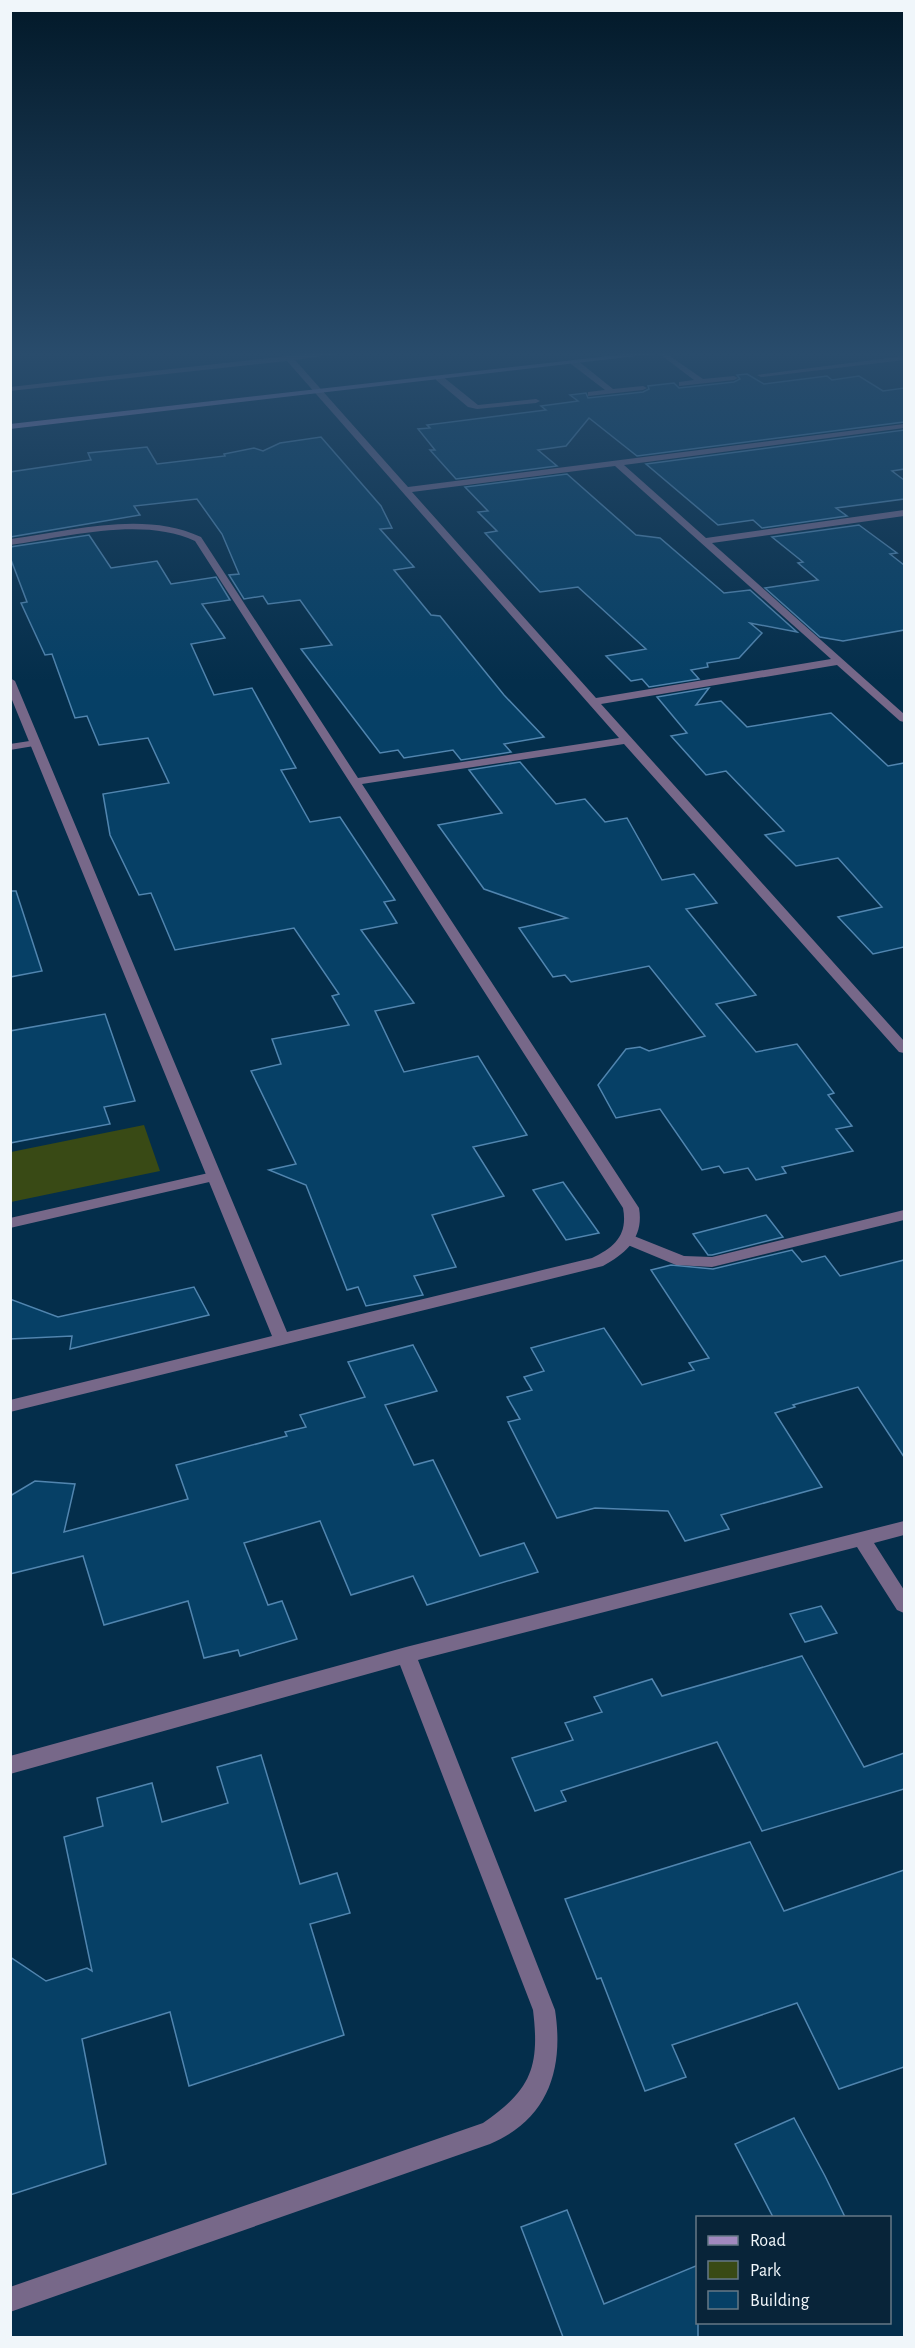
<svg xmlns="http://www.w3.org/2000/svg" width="915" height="2348" viewBox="0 0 915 2348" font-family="'Alegreya Sans',sans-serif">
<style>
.green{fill:#394a15}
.building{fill:#064066;stroke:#5185af;stroke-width:1.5}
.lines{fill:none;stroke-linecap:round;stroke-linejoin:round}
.service{fill:#776889;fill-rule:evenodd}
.minor{fill:#776889;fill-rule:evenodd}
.secondary{fill:#a189bf;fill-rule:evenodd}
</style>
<rect width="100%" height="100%" fill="#042e4b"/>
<path class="green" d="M 144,1125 L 160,1171 L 11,1202 L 11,1152 Z"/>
<g class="building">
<path d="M 747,374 L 764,384 L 827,376 L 832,380 L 859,376 L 883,391 L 904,388 L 904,422 L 637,456 L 589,418 L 566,446 L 538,450 L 557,466 L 456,479 L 430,450 L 435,450 L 418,429 L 430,428 L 427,425 L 546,410 L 541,406 L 578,401 L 570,395 L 586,393 L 588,398 L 643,392 L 649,389 L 648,386 L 674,383 L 679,388 L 734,382 L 740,379 L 737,375 Z"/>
<path d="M 904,430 L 904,469 L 892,471 L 904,480 L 904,499 L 836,508 L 847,516 L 762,528 L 753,520 L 718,525 L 646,464 Z"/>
<path d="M 321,437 L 381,506 L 392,528 L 380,529 L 414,567 L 394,570 L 431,615 L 440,616 L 504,695 L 544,737 L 504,744 L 511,752 L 461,760 L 453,750 L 404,758 L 398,750 L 380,753 L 301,649 L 332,645 L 300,600 L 268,604 L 263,596 L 244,599 L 229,575 L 239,574 L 222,534 L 197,499 L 134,506 L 140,515 L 10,537 L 10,472 L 91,460 L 88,453 L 147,447 L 157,464 L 225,456 L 224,454 L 254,448 L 263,451 L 280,443 Z"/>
<path d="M 567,474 L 636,535 L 660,538 L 724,593 L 750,590 L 797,632 L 750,623 L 762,633 L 739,658 L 707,663 L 708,667 L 691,670 L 699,679 L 649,687 L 642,679 L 631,681 L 606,656 L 646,649 L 578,587 L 540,592 L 485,533 L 497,531 L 478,512 L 488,511 L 465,487 Z"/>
<path d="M 859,525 L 897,553 L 890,554 L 904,565 L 904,630 L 843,641 L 820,637 L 765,588 L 818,580 L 798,563 L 803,562 L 772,537 Z"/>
<path d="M 89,535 L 111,568 L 157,561 L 171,584 L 216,577 L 230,600 L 202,604 L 225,638 L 191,644 L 214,695 L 252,688 L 296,768 L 281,770 L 310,822 L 340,817 L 395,900 L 384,902 L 397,923 L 361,930 L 414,1003 L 375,1011 L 404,1072 L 478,1056 L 527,1135 L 473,1147 L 504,1196 L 432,1215 L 456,1267 L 414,1276 L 423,1295 L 366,1306 L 358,1287 L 347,1290 L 306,1185 L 269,1170 L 296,1164 L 251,1071 L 281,1064 L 272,1039 L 349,1025 L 332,996 L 339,994 L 294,928 L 175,950 L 151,893 L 139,895 L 110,835 L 103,794 L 169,783 L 148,738 L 99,745 L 87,716 L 75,718 L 52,654 L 45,655 L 21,603 L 27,602 L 10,557 L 10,547 Z"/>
<path d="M 709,688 L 696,705 L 721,701 L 747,727 L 831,713 L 888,766 L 904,763 L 904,947 L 873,954 L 838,917 L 882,907 L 838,858 L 796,866 L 765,835 L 784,831 L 726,771 L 706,775 L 671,736 L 687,733 L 657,697 Z"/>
<path d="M 520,762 L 556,804 L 585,799 L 605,822 L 627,818 L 662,880 L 694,874 L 717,903 L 686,909 L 756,995 L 716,1004 L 756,1052 L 797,1044 L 834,1093 L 828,1095 L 852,1126 L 836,1129 L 853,1151 L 782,1167 L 786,1173 L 756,1180 L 748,1168 L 724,1173 L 719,1166 L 702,1170 L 660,1109 L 616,1118 L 598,1085 L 626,1049 L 640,1047 L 649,1051 L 705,1036 L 649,966 L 571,982 L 565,975 L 553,977 L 519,928 L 567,918 L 484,889 L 438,825 L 502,813 L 469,770 Z"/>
<path d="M 10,891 L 16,891 L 42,971 L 10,977 Z"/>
<path d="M 105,1014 L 135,1101 L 104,1107 L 110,1124 L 10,1143 L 10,1031 Z"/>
<path d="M 563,1182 L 599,1233 L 566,1240 L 533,1190 Z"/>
<path d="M 766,1215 L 783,1237 L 712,1255 L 708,1255 L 693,1234 Z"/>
<path d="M 792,1250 L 802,1262 L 825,1256 L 840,1276 L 904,1260 L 904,1457 L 858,1387 L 793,1405 L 795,1407 L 775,1413 L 822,1487 L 721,1515 L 729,1529 L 685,1541 L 668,1511 L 595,1508 L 557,1518 L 508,1422 L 520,1419 L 507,1397 L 532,1390 L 524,1377 L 544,1371 L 531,1348 L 604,1328 L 642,1385 L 694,1370 L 689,1363 L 709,1358 L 651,1270 L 671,1265 L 713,1269 Z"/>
<path d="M 194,1287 L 209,1315 L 70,1349 L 72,1336 L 10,1339 L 10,1299 L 58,1317 Z"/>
<path d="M 413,1345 L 437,1391 L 385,1405 L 414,1465 L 433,1460 L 480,1556 L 524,1543 L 538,1572 L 427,1605 L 413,1576 L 351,1595 L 320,1521 L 244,1543 L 268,1605 L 282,1601 L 297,1639 L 240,1656 L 238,1650 L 204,1658 L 188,1601 L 104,1625 L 83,1556 L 10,1574 L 10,1496 L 35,1481 L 75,1484 L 64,1532 L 188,1499 L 176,1465 L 287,1436 L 285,1432 L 306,1427 L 300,1415 L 365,1397 L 348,1362 Z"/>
<path d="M 821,1606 L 837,1633 L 805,1642 L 790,1614 Z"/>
<path d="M 802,1656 L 864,1767 L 904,1753 L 904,1789 L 762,1831 L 717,1742 L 561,1791 L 566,1801 L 535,1811 L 512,1758 L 573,1740 L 565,1723 L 602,1712 L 594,1697 L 652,1679 L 662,1696 Z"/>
<path d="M 261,1755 L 300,1884 L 337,1873 L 350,1913 L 310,1924 L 344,2035 L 189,2086 L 170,2012 L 82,2039 L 106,2164 L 10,2195 L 10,1957 L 46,1981 L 87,1968 L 92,1971 L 64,1837 L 103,1826 L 97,1798 L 152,1783 L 162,1822 L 228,1803 L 217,1767 Z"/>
<path d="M 750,1842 L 784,1911 L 904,1870 L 904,2067 L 839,2089 L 797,2003 L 672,2045 L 686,2077 L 645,2091 L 601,1978 L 597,1979 L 565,1899 Z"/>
<path d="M 794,2118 L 825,2176 L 845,2217 L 773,2217 L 735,2144 Z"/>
<path d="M 567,2210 L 604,2304 L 698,2265 L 698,2337 L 563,2337 L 521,2227 Z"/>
</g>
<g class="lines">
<g class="service">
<path d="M 657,352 L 664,352 L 703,379 L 734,376 L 738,378 L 734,380 L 679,386 L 679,382 L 694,380 Z"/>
<path d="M 904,356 L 904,360 L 761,377 L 757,375 Z"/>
<path d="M 571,360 L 577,360 L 613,389 L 643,386 L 647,388 L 643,390 L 588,396 L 588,392 L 605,390 L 571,364 Z"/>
<path d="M 436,376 L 442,376 L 478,405 L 536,399 L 540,401 L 536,403 L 477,409 L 468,407 L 436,380 Z"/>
<path d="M 36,740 L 40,741 L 40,745 L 10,750 L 10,744 Z"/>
<path d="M 213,1172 L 218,1174 L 221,1177 L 218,1180 L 10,1228 L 10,1218 Z"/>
<path d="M 904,1210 L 904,1220 L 712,1267 L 676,1265 L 623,1243 L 621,1239 L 629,1234 L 684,1256 L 712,1257 Z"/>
</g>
<g class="minor">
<path d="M 323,352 L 349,352 L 295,360 L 408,487 L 904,424 L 904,428 L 624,465 L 706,538 L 904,510 L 904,516 L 712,543 L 904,714 L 904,722 L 900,721 L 837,665 L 601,704 L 904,1041 L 904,1053 L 899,1052 L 624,744 L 362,784 L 639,1208 C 644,1237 627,1253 603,1266 L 10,1412 L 10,1400 L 272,1336 L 10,695 L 10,678 L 15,681 L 287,1332 L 592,1258 C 615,1247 628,1235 623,1208 L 195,541 C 143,516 65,537 10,545 L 10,539 C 71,531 144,510 201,537 L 358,778 L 619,738 L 287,361 L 10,391 L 10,387 ZM 615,466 L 831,659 L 596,698 L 412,492 Z"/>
<path d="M 904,1521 L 904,1535 L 874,1543 L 904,1590 L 904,1613 L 897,1610 L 857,1547 L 418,1660 L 555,2010 C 564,2068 549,2119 490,2144 L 10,2312 L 10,2287 L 483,2123 C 531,2090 540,2067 533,2010 L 400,1665 L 10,1774 L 10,1756 L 406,1647 Z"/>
</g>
<path class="secondary" d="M 644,352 L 670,352 L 10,429 L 10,424 Z"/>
</g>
<linearGradient id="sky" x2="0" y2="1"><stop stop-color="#021929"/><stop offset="0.52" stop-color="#294c6c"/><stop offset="1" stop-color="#294c6c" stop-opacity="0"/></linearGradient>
<rect width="915" height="681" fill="url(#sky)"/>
<rect width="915" height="2348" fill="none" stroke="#f0f6fa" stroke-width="24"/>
<rect x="696" y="2216" width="195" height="108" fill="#082439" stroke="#657886" stroke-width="1.5"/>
<rect x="708" y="2236" width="30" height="9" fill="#a189bf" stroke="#657886" stroke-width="1.5"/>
<text x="750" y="2246" font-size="18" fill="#f0f6fa">Road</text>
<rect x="708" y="2261" width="30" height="18" fill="#394a15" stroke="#657886" stroke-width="1.5"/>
<text x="750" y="2276" font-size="18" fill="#f0f6fa">Park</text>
<rect x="708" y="2291" width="30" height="18" fill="#064066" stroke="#657886" stroke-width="1.5"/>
<text x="750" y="2306" font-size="18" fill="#f0f6fa">Building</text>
</svg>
